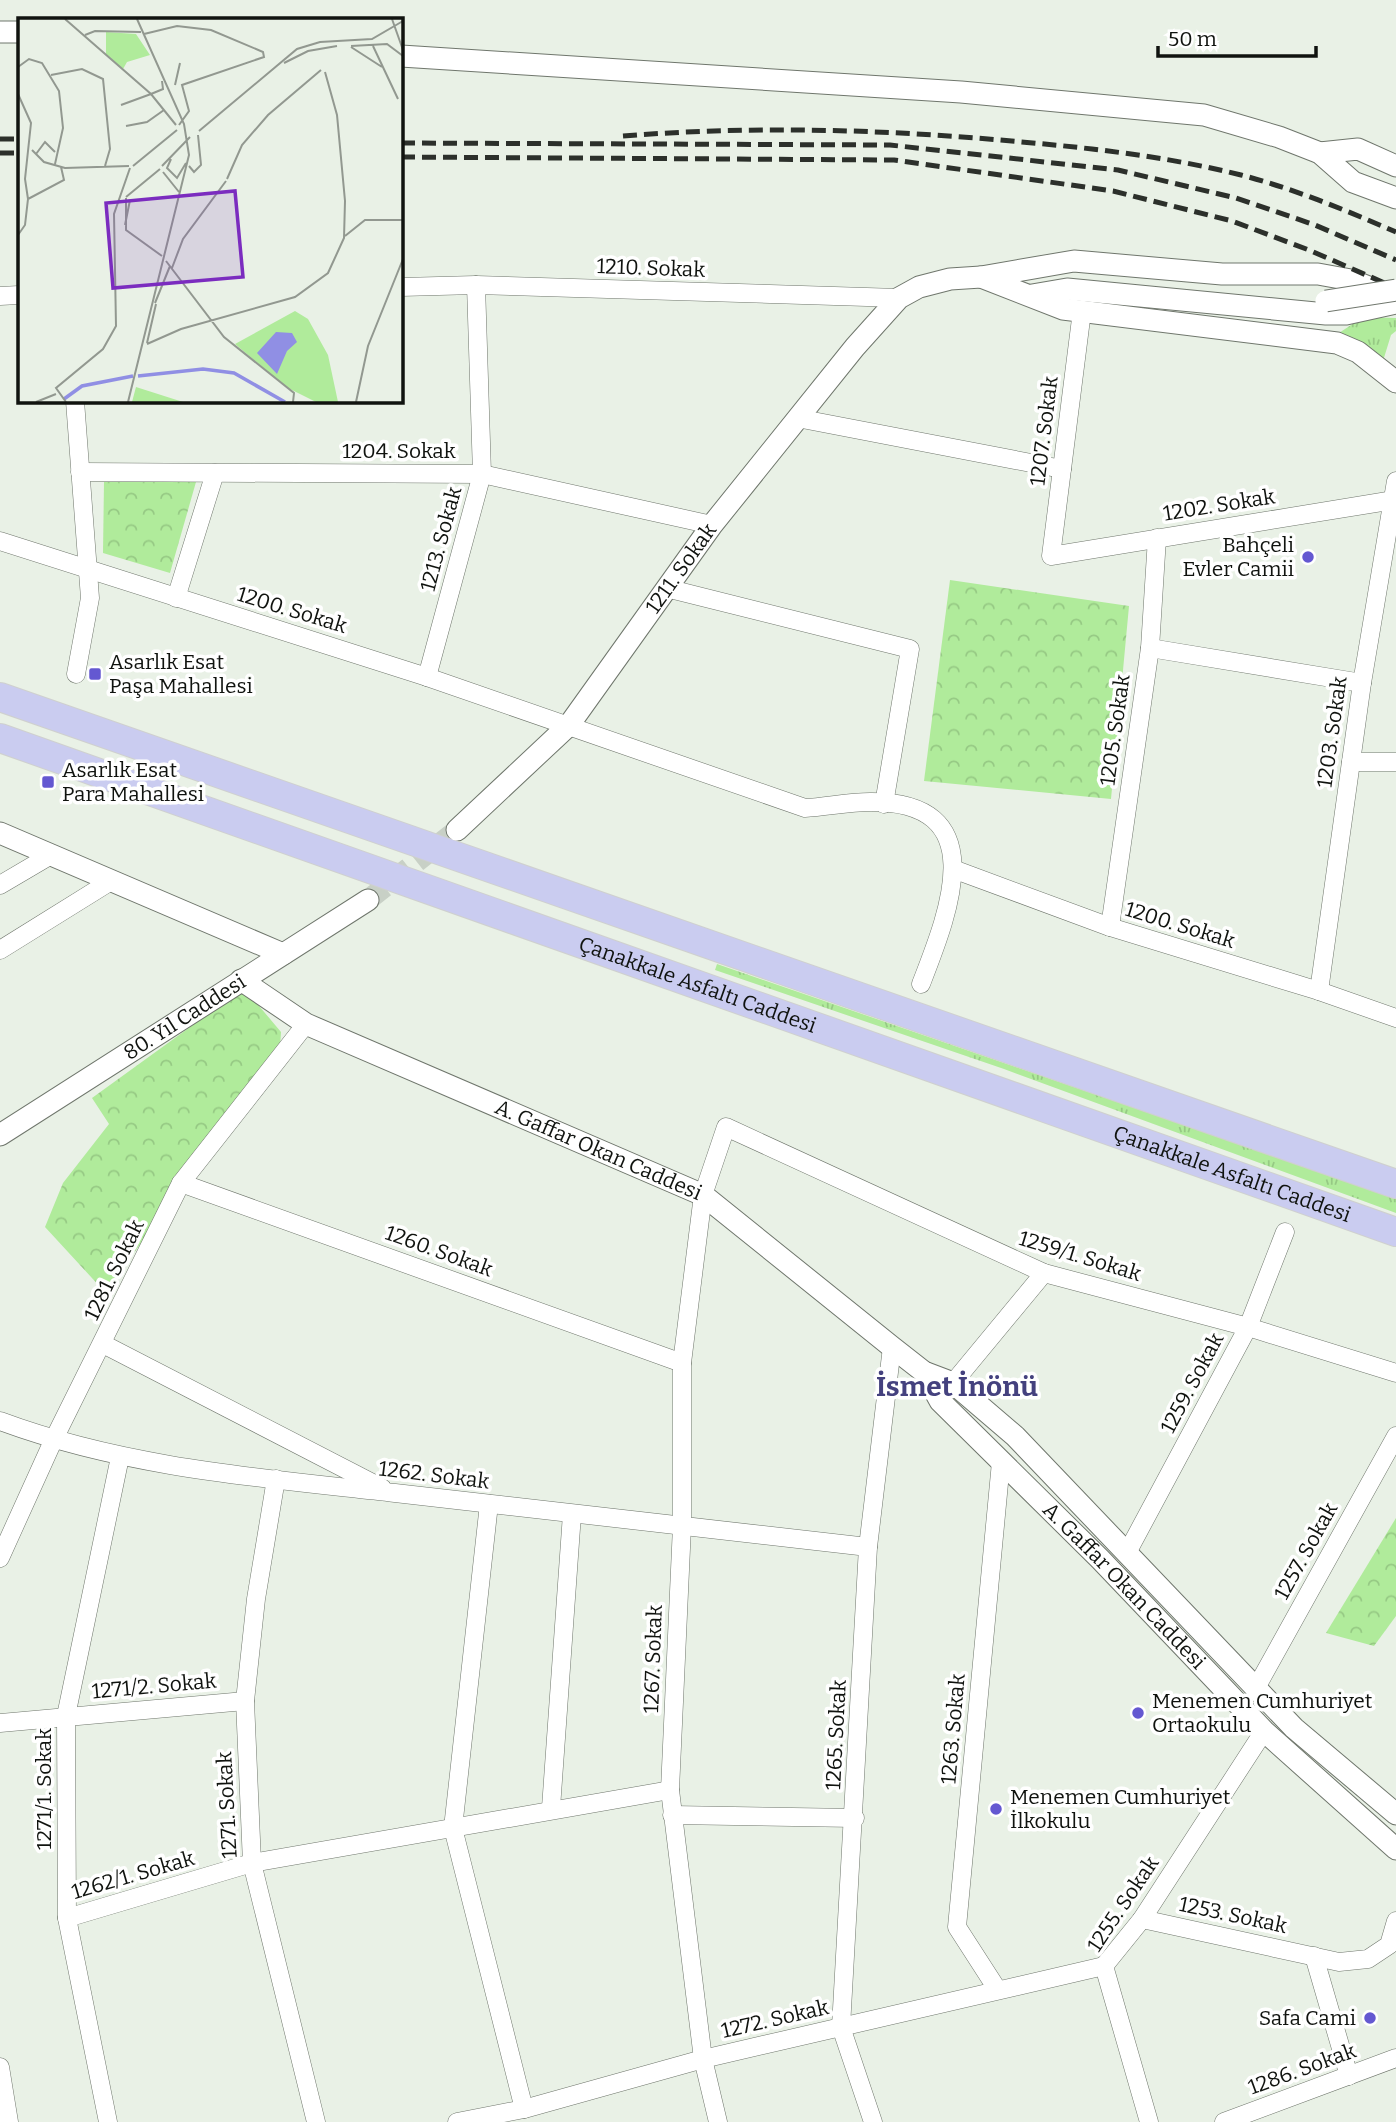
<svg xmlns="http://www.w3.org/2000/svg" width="1396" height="2122" viewBox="0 0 1396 2122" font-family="Bitter,serif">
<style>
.grass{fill:url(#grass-tufts)}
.park{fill:url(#park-crowns)}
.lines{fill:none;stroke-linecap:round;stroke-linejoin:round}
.tertiary-tunnel{stroke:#c8d0c6;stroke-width:21;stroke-dasharray:21 10;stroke-linecap:butt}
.minor-casing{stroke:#6f766c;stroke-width:19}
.tertiary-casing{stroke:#6f766c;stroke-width:23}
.trunk-casing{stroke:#cfd0cf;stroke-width:30}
.minor{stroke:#fff;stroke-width:18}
.tertiary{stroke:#fff;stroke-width:21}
.trunk{stroke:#caccf0;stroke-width:28}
.rail{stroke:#2c302b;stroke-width:5;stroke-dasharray:14 7;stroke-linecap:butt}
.tertiary-bridge-casing{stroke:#6f766c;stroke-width:23;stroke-linecap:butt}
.tertiary-bridge{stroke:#fff;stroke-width:21}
.poi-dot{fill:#6458d1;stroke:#fff;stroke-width:2.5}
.labels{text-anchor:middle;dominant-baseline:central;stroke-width:7;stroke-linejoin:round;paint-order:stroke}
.street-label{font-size:21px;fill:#10130f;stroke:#fff}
.poi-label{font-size:21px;fill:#10130f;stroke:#fff;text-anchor:start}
.district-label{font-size:28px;font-weight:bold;fill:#44417e;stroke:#fff}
.inset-river{fill:none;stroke:#908fe4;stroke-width:3.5}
.inset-road{fill:none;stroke:#929890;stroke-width:2}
.view{fill:#7b2cbf;fill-opacity:0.15;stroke:#7b2cbf;stroke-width:3.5}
.inset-edge{fill:none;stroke:#10130f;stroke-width:3.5}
</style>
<defs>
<pattern id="grass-tufts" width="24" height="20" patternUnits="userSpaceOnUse" patternTransform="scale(1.75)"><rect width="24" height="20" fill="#b0eb9b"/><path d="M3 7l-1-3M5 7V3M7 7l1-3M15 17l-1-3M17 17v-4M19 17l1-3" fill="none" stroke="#96c984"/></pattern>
<pattern id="park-crowns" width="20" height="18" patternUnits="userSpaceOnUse" patternTransform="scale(1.75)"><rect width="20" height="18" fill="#b0eb9b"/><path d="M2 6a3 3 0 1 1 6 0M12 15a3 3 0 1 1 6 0" fill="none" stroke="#96c984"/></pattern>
</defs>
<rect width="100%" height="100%" fill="#e9f1e6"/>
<g class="grass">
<path d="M 1363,317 L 1396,318 L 1396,331 L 1391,335 L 1383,361 L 1339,333 Z"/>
<path d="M 717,964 L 1396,1198 L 1396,1213 L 1004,1069 L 715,970 Z"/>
</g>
<g class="park">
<path d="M 104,482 L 196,482 L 170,573 L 103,553 Z"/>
<path d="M 950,580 L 1129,606 L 1111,799 L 924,781 Z"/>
<path d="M 244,988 L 281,1032 L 280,1048 L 119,1274 L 103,1290 L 45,1227 L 63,1183 L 109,1124 L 92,1098 Z"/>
<path d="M 1396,1518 L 1396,1616 L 1374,1646 L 1326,1633 Z"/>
</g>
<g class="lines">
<path class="tertiary-tunnel" d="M 368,900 L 457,830"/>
<defs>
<g id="minor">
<path d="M 401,287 L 476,285 L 899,298"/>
<path d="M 0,296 L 19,295"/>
<path d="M 1082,311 L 1051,556 L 1394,500"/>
<path d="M 75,401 L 90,598 L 76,674"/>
<path d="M 797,418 L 1062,469"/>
<path d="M 80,472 L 482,474 L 712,525"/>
<path d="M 0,541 L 427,677 L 805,808 C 826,807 848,802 870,802 C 994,801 949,912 921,984"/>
<path d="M 666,588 L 910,649 L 884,804"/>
<path d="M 176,598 L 215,473"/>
<path d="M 1150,648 L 1362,683"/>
<path d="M 427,677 L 482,474 L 476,285"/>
<path d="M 1351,762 L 1396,762"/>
<path d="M 953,869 L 1110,927 L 1319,991 L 1396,1018"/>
<path d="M 0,885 L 51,855"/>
<path d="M 1110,927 L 1150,648 L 1157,538"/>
<path d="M 0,950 L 111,881"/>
<path d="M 1319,991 L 1362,683 L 1396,481"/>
<path d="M 181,1183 L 682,1363"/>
<path d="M 103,1344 L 382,1488"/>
<path d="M 953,1383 L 1044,1273"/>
<path d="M 0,1421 C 126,1468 262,1478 395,1493 C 552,1511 710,1529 868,1547"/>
<path d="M 276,1479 L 256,1599 L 245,1701 L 252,1863 L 316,2122"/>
<path d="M 489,1504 L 453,1828 L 524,2109"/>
<path d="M 1128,1551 L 1248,1327 L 1285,1232"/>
<path d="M 0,1558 L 53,1441 L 181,1183 L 306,1024"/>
<path d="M 1256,1688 L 1396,1436"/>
<path d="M 0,1723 L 245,1701"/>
<path d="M 551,1808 L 572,1514"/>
<path d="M 672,1815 L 855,1818"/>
<path d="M 67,1918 L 252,1863 L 670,1790"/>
<path d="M 1142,1919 L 1339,1962 L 1368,1959 L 1389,1945 L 1396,1921"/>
<path d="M 1314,1956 L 1349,2076"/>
<path d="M 997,1989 L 957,1927 L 1001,1462"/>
<path d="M 0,2067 L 9,2122"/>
<path d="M 108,2122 L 67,1918 L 66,1716 L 120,1457"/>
<path d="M 457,2122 L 524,2109 L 703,2059 L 1104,1966"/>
<path d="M 718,2122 L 703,2059 L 670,1790 L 682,1526 L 682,1363 L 703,1195 L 726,1127 L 1044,1273 L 1248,1327 L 1396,1373"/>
<path d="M 873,2122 L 841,2027 L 868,1547 L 892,1347"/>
<path d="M 1149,2122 L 1104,1966 L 1142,1919 L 1264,1731"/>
<path d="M 1224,2122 L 1396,2058"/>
</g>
<g id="tertiary">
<path d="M 0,32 L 19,32"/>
<path d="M 401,56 L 961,92 L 1204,115 L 1279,137 L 1320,153 L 1353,182 L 1396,198"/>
<path d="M 1320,153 L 1358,149 L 1396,166"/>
<path d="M 981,277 L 1063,309 L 1337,343 L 1358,352 L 1396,382"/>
<path d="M 1032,295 L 1067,289 L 1326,314 L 1346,314 L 1396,303"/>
<path id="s1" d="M 457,830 L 569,725 L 712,525 L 855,347 L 899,298 L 919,287 L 950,279 L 981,277 L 1074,261 L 1222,274 L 1318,274 L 1351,280 L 1388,295"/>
<path d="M 0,833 L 283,954"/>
<path id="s2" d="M 241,980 L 306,1024 L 703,1195 L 892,1347 L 924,1372 L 953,1383 L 1015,1436 L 1294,1728 L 1396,1814"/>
<path id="s3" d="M 0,1135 L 368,900"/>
<path id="s4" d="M 924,1372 L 940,1401 L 1100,1559 L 1264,1731 L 1396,1849"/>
</g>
<g id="trunk">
<path d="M 0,697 L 1396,1184"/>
<path id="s5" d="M 0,738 L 1396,1232"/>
</g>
</defs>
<use href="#minor" class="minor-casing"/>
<use href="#tertiary" class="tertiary-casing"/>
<use href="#trunk" class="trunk-casing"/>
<use href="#minor" class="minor"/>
<use href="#tertiary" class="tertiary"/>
<use href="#trunk" class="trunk"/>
<g class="rail">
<path d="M 623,136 C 748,126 874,129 1000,140 C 1081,147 1161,155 1241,175 C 1295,189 1345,210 1396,232"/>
<path d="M 0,139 L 19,139"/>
<path d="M 401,143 L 890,145 L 1118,170 L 1236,198 L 1315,225 L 1396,260"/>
<path d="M 0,153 L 19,153"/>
<path d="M 401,157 L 894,160 L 1113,191 L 1232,221 L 1309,250 L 1396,288"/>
</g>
<defs>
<path id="tertiary-bridge" d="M 1326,301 L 1396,290"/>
</defs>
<use href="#tertiary-bridge" class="tertiary-bridge-casing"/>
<use href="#tertiary-bridge" class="tertiary-bridge"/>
</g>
<g class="poi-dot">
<circle cx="1308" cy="557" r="7"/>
<rect x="88" y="667" width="14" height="14" rx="3.5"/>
<rect x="41" y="775" width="14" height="14" rx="3.5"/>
<circle cx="1138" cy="1713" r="7"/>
<circle cx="996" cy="1809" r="7"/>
<circle cx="1370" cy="2018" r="7"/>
</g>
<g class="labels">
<g class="street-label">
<text transform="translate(651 268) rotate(2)">1210. Sokak</text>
<text transform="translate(1044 431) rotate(-83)">1207. Sokak</text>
<text x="399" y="451">1204. Sokak</text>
<text transform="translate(1219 505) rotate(-9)">1202. Sokak</text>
<text transform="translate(441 539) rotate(-75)">1213. Sokak</text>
<text stroke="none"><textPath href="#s1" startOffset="346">1211. Sokak</textPath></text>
<text transform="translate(292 610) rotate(17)">1200. Sokak</text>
<text transform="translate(1115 730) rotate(-82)">1205. Sokak</text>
<text transform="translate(1332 732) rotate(-82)">1203. Sokak</text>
<text transform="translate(1180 925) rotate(17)">1200. Sokak</text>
<text stroke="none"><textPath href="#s5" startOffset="740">Çanakkale Asfaltı Caddesi</textPath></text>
<text stroke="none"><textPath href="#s3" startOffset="219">80. Yıl Caddesi</textPath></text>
<text stroke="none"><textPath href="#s2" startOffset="397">A. Gaffar Okan Caddesi</textPath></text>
<text stroke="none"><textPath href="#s5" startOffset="1307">Çanakkale Asfaltı Caddesi</textPath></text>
<text transform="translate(439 1251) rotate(20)">1260. Sokak</text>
<text transform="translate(1080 1256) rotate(17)">1259/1. Sokak</text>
<text transform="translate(114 1270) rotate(-64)">1281. Sokak</text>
<text transform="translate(1192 1383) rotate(-62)">1259. Sokak</text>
<text transform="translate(434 1475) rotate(7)">1262. Sokak</text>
<text transform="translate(1306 1551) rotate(-61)">1257. Sokak</text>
<text stroke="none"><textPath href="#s4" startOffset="294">A. Gaffar Okan Caddesi</textPath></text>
<text transform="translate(653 1659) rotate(-88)">1267. Sokak</text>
<text transform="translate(154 1686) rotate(-5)">1271/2. Sokak</text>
<text transform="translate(953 1729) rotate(-85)">1263. Sokak</text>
<text transform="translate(836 1735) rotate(-87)">1265. Sokak</text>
<text transform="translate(44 1789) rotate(-90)">1271/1. Sokak</text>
<text transform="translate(227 1805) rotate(-93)">1271. Sokak</text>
<text transform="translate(133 1875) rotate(-16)">1262/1. Sokak</text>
<text transform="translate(1123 1904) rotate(-56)">1255. Sokak</text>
<text transform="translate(1233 1915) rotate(12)">1253. Sokak</text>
<text transform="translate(775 2019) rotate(-13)">1272. Sokak</text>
<text transform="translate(1302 2069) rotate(-20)">1286. Sokak</text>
</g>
<g class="poi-label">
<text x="1294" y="545" text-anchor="end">Bahçeli<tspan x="1294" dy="24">Evler Camii</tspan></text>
<text x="109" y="662">Asarlık Esat<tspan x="109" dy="24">Paşa Mahallesi</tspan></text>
<text x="62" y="770">Asarlık Esat<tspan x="62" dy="24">Para Mahallesi</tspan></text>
<text x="1152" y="1701">Menemen Cumhuriyet<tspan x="1152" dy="24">Ortaokulu</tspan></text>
<text x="1010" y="1797">Menemen Cumhuriyet<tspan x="1010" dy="24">İlkokulu</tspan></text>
<text x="1356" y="2018" text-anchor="end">Safa Cami</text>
</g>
<g class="district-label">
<text x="957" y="1386">İsmet İnönü</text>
</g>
</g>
<g transform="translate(18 18)">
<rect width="385" height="385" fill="#e9f1e6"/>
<path d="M 118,369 L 165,384 L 114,384 Z" fill="#b0eb9b"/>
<path d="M 88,14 L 118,16 L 132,37 L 109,44 L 105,51 L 88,36 ZM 277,293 L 290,301 L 310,337 L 320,384 L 298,384 L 268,369 L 217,326 Z" fill="#b0eb9b"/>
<path d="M 258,314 L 274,315 L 279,324 L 269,333 L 259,356 L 239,335 Z" fill="#908fe4"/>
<path class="inset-river" d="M 120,358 L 185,351 L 216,355 L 267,384M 46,381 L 64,368 L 115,358"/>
<path class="inset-road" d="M 47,1 L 133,76 L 158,107M 374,1 L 385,32M 126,16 L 159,8 L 193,12 L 245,34 L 246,39 L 164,67 L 171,93 L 161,107M 67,17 L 77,13 L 123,14M 333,28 L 369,26 L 385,38M 355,28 L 380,81M 333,29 L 364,49M 266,45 L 290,33 L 319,28M 0,49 L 11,41 L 24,45 L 41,73 L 45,110 L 37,146M 33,57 L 64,51 L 85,61 L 92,131 L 87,148M 157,67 L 162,45M 0,76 L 13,105 L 7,161 L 10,181M 133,76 L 145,71 L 144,63M 103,87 L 133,76M 108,108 L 129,104 L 146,92M 181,113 L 279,31 L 302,24 L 354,21 L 385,3M 14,132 L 26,144 L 47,150 L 111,148M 18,136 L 27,124 L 37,134M 153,141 L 149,150 L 159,160 L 168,145M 115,148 L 159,112M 144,148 L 172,119M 171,148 L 176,154 L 183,147 L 180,117M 145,154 L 161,174M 209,161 L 224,127 L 250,97 L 303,52M 108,179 L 142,151M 108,180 L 108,212 L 144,238M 107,207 L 112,182M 0,217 L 7,207 L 10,181 L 46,162 L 43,149M 327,218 L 347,202 L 385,202M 148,243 L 206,319 L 276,375 L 275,384M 154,250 L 165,221 L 208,163M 137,285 L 152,248M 129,325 L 138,286M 129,326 L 163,311 L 277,279 L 310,255 L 326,220 L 327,183 L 319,97 L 307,54M 18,384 L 38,376M 48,384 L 38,370 L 85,331 L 98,308 L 96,196 L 112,150M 110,384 L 171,137 L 166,106 L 119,1M 338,384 L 350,328 L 385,241"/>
<path class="view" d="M 217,173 L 225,259 L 95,270 L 88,185 Z"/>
<rect width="385" height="385" class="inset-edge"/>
</g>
<path d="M1158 46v10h158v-10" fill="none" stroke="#10130f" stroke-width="3.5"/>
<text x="1168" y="46" font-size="21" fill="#10130f" stroke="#ffffff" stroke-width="5" paint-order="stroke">50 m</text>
</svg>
